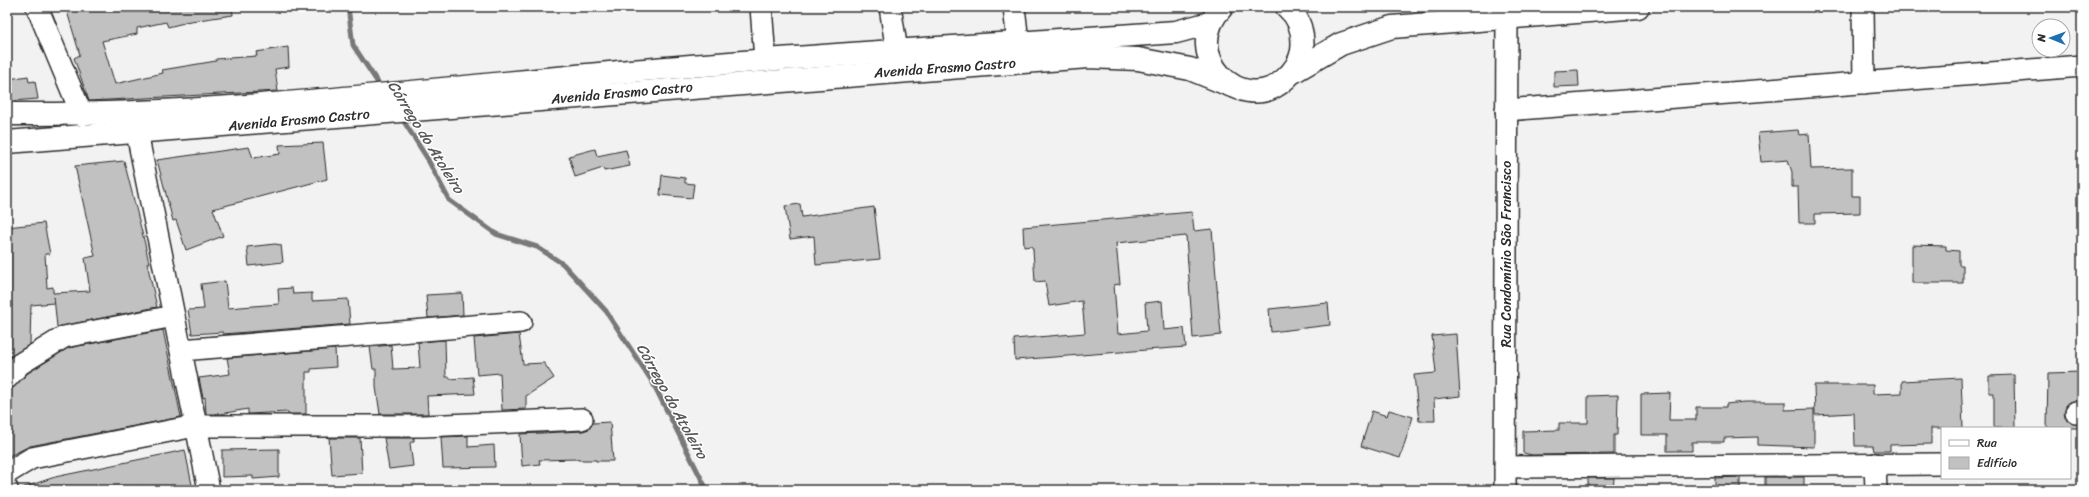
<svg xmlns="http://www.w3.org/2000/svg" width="2089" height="497" viewBox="0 0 2089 497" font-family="Sriracha,sans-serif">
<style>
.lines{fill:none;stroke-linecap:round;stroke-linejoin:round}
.stream{stroke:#787878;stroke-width:5}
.building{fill:#c1c1c1;stroke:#2b2b2b}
.minor-casing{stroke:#2b2b2b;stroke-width:24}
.major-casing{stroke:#2b2b2b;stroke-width:25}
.minor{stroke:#fff;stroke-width:21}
.major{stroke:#fff;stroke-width:22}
.labels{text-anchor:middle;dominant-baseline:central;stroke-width:3;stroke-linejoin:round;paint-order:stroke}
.street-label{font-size:14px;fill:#2b2b2b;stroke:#fff}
.water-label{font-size:15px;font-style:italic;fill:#585858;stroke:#fff}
</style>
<rect width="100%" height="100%" fill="#f2f2f2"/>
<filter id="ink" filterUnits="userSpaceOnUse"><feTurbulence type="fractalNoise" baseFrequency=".025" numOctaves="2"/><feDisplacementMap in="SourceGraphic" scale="8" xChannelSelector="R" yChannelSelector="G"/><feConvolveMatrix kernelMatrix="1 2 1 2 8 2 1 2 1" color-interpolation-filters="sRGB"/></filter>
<g filter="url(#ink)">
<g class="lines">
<g class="stream">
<path d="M 348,7 L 353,45 L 382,89"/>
<path d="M 401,117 L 427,158 L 449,200 L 496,234 L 537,247 L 563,264 L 606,311 L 653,383 L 707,490"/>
</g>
</g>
<g class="building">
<path d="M 73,7 L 232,7 L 233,15 L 184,22 L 184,23 L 168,27 L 166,22 L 137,28 L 137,34 L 102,41 L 115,84 L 163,73 L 162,70 L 216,61 L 216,59 L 257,56 L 256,52 L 288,47 L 289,67 L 275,69 L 278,91 L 89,101 L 74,58 L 80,55 L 66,8 Z"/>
<path d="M 1578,70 L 1579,86 L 1554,87 L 1554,71 Z"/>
<path d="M 28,76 L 29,82 L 35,81 L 38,99 L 12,101 L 9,79 Z"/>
<path d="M 1798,130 L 1799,135 L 1809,134 L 1811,169 L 1852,168 L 1852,196 L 1860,196 L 1860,213 L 1815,214 L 1815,223 L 1799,223 L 1798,187 L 1792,187 L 1792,172 L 1788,160 L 1761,162 L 1758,133 Z"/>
<path d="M 323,143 L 327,179 L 213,209 L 223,236 L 186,250 L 176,220 L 173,221 L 157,160 L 249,147 L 253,158 L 280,154 L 279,145 Z"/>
<path d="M 595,149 L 597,156 L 626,150 L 630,166 L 604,171 L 603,168 L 575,177 L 569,156 Z"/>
<path d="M 124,161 L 145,244 L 149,263 L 147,263 L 157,307 L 57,327 L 54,297 L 54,303 L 31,305 L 30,344 L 7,360 L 7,227 L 44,223 L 50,254 L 45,254 L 47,288 L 53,287 L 53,293 L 90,291 L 85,258 L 95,256 L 75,166 Z"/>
<path d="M 662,175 L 685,178 L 685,183 L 694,184 L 692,198 L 660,195 Z"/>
<path d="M 800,204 L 802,217 L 874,207 L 880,259 L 816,265 L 814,236 L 790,239 L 785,206 Z"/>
<path d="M 1192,212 L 1194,231 L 1212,229 L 1221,335 L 1193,338 L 1186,236 L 1116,243 L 1120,284 L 1114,285 L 1118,334 L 1147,331 L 1145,303 L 1162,301 L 1164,330 L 1184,328 L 1186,347 L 1015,360 L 1014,339 L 1085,333 L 1082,301 L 1049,306 L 1045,281 L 1035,282 L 1033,249 L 1031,246 L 1024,247 L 1023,227 Z"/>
<path d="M 275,244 L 281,245 L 283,262 L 249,266 L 247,247 Z"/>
<path d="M 1912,245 L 1946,246 L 1946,250 L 1959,251 L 1959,265 L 1963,265 L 1963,283 L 1912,283 Z"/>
<path d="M 225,281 L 228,308 L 279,304 L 278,289 L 292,288 L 293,294 L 312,293 L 312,301 L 348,299 L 350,324 L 223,334 L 223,332 L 192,334 L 188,310 L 204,309 L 201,284 Z"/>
<path d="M 462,293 L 463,315 L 428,318 L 426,295 Z"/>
<path d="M 1328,303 L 1330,325 L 1271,332 L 1269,309 Z"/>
<path d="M 163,330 L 181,417 L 30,446 L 7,457 L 7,390 L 15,386 L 28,373 L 68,348 Z"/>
<path d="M 519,334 L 523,364 L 544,363 L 554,378 L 526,396 L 526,409 L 502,410 L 500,373 L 477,375 L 474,338 Z"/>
<path d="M 1456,334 L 1460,396 L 1434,399 L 1435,421 L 1419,421 L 1414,375 L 1436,373 L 1432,336 Z"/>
<path d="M 445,340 L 446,377 L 450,377 L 450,379 L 473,377 L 475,394 L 427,396 L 428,414 L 380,414 L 376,387 L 376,369 L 373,369 L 370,347 L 391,345 L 393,369 L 420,368 L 418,342 Z"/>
<path d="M 335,349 L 336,367 L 311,369 L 311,372 L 306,372 L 306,414 L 288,414 L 288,412 L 248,414 L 248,409 L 220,414 L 206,414 L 205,397 L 203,398 L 199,378 L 230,374 L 227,358 Z"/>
<path d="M 2082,372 L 2082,400 L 2070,402 L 2064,412 L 2065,418 L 2070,422 L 2082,424 L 2082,428 L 2047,428 L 2048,373 Z"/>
<path d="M 2014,375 L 2015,428 L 1994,428 L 1994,393 L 1989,393 L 1989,376 Z"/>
<path d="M 1961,378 L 1963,428 L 1931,428 L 1931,444 L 1890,445 L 1890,451 L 1874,451 L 1873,446 L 1855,446 L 1854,413 L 1815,415 L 1814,385 L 1873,385 L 1873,394 L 1902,393 L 1902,381 Z"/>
<path d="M 1670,393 L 1669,420 L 1696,420 L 1696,407 L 1726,407 L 1726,404 L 1744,402 L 1785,402 L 1785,410 L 1814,409 L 1814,447 L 1758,445 L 1758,437 L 1724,438 L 1724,442 L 1692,442 L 1692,451 L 1667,451 L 1667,435 L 1641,435 L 1641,394 Z"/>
<path d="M 1618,395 L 1617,435 L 1614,435 L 1614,454 L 1532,455 L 1523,453 L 1523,431 L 1559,430 L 1559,423 L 1588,423 L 1588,396 Z"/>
<path d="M 1389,410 L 1413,417 L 1400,458 L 1361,446 L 1372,411 L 1387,416 Z"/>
<path d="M 610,422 L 613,461 L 596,461 L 596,460 L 578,460 L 578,459 L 539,460 L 540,464 L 522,466 L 520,434 L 583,431 L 589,429 L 593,423 Z"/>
<path d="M 468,436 L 468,447 L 494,445 L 495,467 L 443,468 L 441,437 Z"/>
<path d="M 329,438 L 360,438 L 362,473 L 332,475 Z"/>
<path d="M 384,438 L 414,438 L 414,441 L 410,443 L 413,466 L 389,469 Z"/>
<path d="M 279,449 L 279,477 L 253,479 L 253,476 L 222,477 L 222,450 Z"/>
<path d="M 185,450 L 193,490 L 143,490 L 143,486 L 126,490 L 22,490 L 22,488 L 55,477 Z"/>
<path d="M 1740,477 L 1740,490 L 1715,490 L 1715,478 Z"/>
<rect x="1765" y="477" width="39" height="13"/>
<path d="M 1588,478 L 1614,478 L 1613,490 L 1588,490 Z"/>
</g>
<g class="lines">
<defs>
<g id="minor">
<path d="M 37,7 L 82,115"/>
<path d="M 761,7 L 765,59"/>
<path d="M 890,7 L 897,51"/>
<path d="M 1014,7 L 1018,42"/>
<path d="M 1863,7 L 1864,83"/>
<path d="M 1506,110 L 2082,66"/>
<path d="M 137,133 L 209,490"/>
<path d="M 181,350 L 521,322"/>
<path d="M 7,378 L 20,364 L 64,337 L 174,316"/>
<path d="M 2076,412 L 2082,412"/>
<path d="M 1875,464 L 1876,490"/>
<path d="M 1505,467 L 1942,464"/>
<path d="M 7,473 L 32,458 L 195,426 L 423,426 L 582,419"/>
<path d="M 7,489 L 7,490"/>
<path d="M 1505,490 L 1507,18"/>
</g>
<g id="major">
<path d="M 1222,7 C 1177,55 1243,119 1285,79 C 1294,71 1300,63 1302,51 C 1304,35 1300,18 1287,7"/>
<path d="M 1293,72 L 1341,44 L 1392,27 L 1638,7"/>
<path d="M 7,114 C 215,116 423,90 630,71 C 812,55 994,45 1176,32 L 1210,23"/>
<path d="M 7,142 L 1088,57 L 1138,59 L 1190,69 L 1232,86"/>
</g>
</defs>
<use href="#minor" class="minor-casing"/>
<use href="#major" class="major-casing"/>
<use href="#minor" class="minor"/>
<use href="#major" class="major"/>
</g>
</g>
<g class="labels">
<g class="street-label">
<text transform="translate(945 68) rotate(-4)">Avenida Erasmo Castro</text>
<text transform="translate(622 93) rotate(-5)">Avenida Erasmo Castro</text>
<text transform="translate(299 120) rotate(-5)">Avenida Erasmo Castro</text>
<text transform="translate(1506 254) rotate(-90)">Rua Condomínio São Francisco</text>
</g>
<g class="water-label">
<text transform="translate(426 137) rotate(58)">Córrego do Atoleiro</text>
<text transform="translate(672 401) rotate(61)">Córrego do Atoleiro</text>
</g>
</g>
<rect width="2089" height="497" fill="none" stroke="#fff" stroke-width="24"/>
<rect x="12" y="12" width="2065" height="473" fill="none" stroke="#2b2b2b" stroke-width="1.5" filter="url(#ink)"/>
<rect x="1941" y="427" width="130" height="52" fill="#ffffff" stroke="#aaaaaa"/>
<rect x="1949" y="440" width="20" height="6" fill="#ffffff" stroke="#aaaaaa"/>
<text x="1977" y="447" font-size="12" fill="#2b2b2b">Rua</text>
<rect x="1949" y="457" width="20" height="12" fill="#c1c1c1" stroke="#aaaaaa"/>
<text x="1977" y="467" font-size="12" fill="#2b2b2b">Edifício</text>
<g transform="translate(2051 38) rotate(271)"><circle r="19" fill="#ffffff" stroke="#aaaaaa"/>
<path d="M0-3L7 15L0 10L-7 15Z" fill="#1f6fb2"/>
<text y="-6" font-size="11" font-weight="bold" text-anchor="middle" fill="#2b2b2b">N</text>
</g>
</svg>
